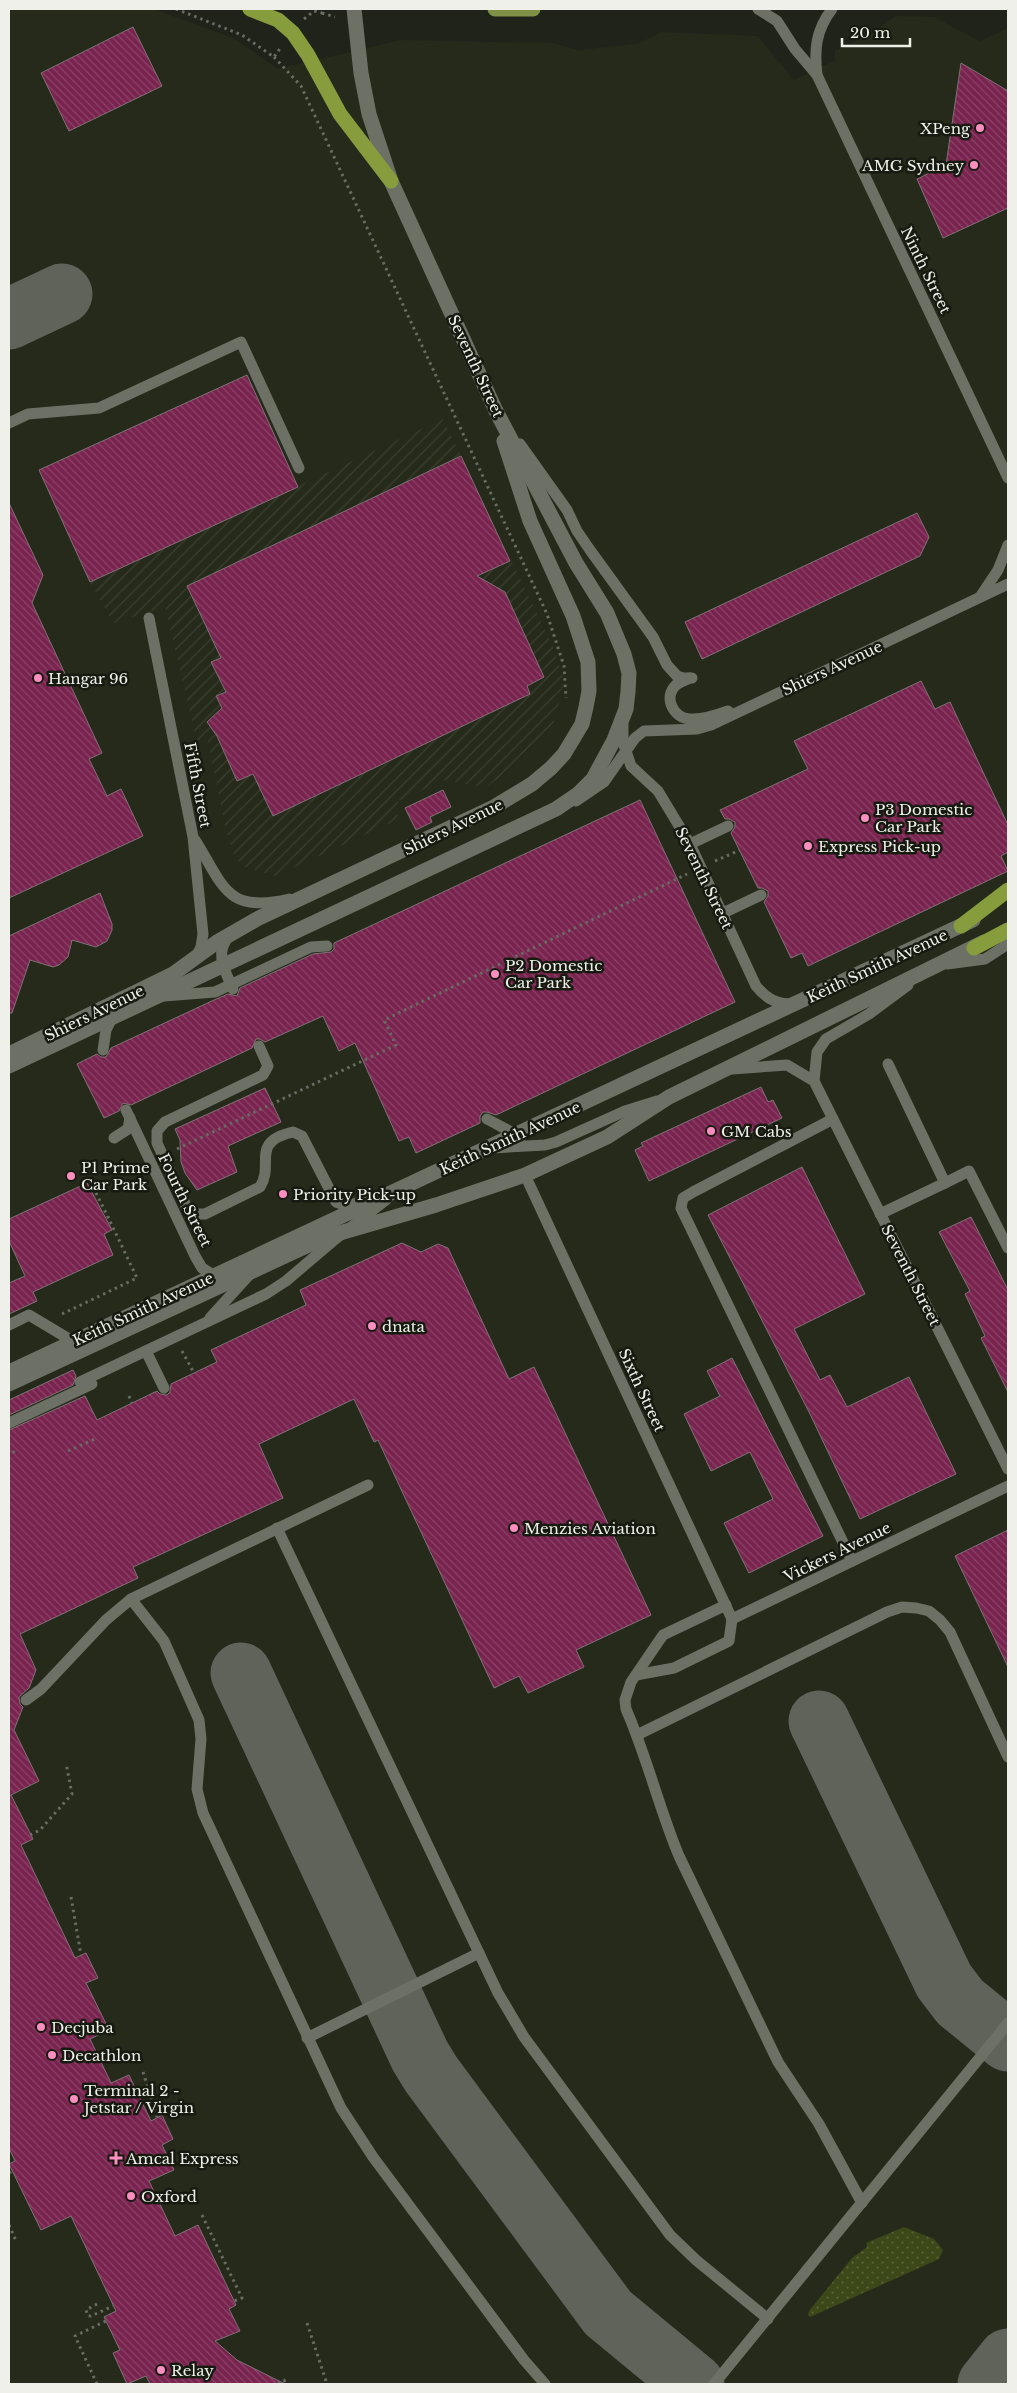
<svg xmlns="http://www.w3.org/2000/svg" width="1017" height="2393" viewBox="0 0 1017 2393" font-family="'Libre Baskerville',serif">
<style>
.built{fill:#252a1a}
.industrial{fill:url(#industrial-furrows)}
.grass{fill:url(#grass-dots)}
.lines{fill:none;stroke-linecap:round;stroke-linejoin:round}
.taxiway{stroke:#60635a;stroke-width:61}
.building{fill:url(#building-back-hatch);stroke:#807277}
.path{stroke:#686b62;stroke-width:3;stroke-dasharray:2.5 4;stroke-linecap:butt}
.service{stroke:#6d7165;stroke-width:11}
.tertiary{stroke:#6d7165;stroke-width:15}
.primary{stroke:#809147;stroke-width:15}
.trunk{stroke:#869c3d;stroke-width:15}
.poi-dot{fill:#fd8ec0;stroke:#171a10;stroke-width:2}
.labels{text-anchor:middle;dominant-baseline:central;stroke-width:5;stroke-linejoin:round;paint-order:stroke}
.poi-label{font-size:15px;fill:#eef0e9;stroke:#171a10;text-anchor:start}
.street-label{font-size:15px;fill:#eef0e9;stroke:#171a10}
</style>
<defs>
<pattern id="industrial-furrows" width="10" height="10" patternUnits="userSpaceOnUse" patternTransform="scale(1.25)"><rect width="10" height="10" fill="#252a1a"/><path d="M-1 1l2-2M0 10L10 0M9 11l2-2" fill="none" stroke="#3a3f30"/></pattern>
<pattern id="grass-dots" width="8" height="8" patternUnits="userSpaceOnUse" patternTransform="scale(1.25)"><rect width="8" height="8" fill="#3d4819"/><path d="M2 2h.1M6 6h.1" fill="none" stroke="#59633a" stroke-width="1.8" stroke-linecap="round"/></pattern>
<pattern id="building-back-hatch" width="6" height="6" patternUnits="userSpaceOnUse" patternTransform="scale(1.25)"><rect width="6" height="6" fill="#79234f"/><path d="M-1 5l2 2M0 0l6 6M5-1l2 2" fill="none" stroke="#8c4368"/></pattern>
</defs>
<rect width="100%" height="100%" fill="#202319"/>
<path class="built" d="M 9,9 L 154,9 L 233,38 L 278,69 L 401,40 L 554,43 L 577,50 L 637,44 L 661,32 L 758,36 L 794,80 L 835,60 L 835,51 L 872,33 L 896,16 L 934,17 L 980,41 L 1008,28 L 1008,2384 L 9,2384 Z"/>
<path class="industrial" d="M 443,419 L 554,649 L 564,681 L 554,722 L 527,758 L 485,788 L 445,780 L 398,801 L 397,820 L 275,876 L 245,867 L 235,858 L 226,830 L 207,737 L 197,742 L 165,607 L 113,623 L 90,582 Z"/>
<path class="grass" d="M 904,2227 L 934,2239 L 943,2250 L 939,2259 L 810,2317 L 808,2315 L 809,2311 L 852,2258 L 867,2247 L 866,2243 Z"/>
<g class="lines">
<g class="taxiway">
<path d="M 9,319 L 62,294"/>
<path d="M 241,1673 L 420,2056 L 431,2074 L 608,2313 L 694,2384"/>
<path d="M 819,1721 L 944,1981 L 960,2002 L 1008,2041"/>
<path d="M 988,2384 L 1008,2359"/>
</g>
</g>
<g class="building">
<path d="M 133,27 L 162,86 L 69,131 L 41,73 Z"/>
<path d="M 961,63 L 1008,91 L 1008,208 L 943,238 L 917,179 L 946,165 Z"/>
<path d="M 247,375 L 298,487 L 90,582 L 39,470 Z"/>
<path d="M 461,456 L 510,561 L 477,576 L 505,592 L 544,677 L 527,686 L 530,694 L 273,816 L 253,774 L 237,781 L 217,736 L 207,722 L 222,708 L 216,696 L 226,692 L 211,662 L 221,658 L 187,586 Z"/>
<path d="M 9,503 L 43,575 L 32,603 L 102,753 L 89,759 L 107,796 L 121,789 L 143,836 L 9,898 Z"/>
<path d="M 917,513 L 929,537 L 920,556 L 702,659 L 685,622 Z"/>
<path d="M 921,681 L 935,709 L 950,702 L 1008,825 L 1008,852 L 1001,856 L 1008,871 L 808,966 L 802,953 L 791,958 L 764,902 L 768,896 L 768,891 L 762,888 L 758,888 L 731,833 L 735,827 L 735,822 L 729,819 L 725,819 L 720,810 L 808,769 L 794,741 Z"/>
<path d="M 443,790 L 451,807 L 430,817 L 432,822 L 416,830 L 405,808 Z"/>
<path d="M 640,800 L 735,1002 L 496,1115 L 487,1112 L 483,1112 L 480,1116 L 480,1123 L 416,1153 L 409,1137 L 399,1141 L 355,1043 L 339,1051 L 323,1016 L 265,1042 L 260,1039 L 256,1039 L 252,1048 L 131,1105 L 123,1103 L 119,1111 L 104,1118 L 77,1064 L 97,1054 L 101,1057 L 106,1057 L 111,1048 L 214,1000 L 228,994 L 237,996 L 240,988 L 313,954 L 331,952 L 334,949 L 334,943 Z"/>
<path d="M 100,893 L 112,924 L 112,930 L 107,941 L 96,947 L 72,940 L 68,957 L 59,965 L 53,967 L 30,960 L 12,1013 L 9,1013 L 9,936 Z"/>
<path d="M 761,1087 L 768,1102 L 773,1100 L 782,1118 L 649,1181 L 635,1150 L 643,1146 L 641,1143 Z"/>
<path d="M 265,1088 L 281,1122 L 228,1146 L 237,1172 L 197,1190 L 185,1173 L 181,1162 L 180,1140 L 175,1129 Z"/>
<path d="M 802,1167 L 865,1294 L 794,1329 L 820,1380 L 830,1375 L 847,1407 L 909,1377 L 956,1474 L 860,1519 L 810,1414 L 708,1215 Z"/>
<path d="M 87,1183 L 112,1230 L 104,1234 L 113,1255 L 33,1292 L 37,1301 L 9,1314 L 9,1283 L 25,1276 L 9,1241 L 9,1219 Z"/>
<path d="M 971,1217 L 1008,1290 L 1008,1392 L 981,1338 L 985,1336 L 965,1294 L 970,1291 L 939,1232 Z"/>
<path d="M 402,1243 L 421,1252 L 438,1244 L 448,1248 L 509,1379 L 534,1367 L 651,1615 L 576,1650 L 584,1667 L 528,1693 L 519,1676 L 494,1688 L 378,1440 L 374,1442 L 354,1399 L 259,1444 L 283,1498 L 133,1567 L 138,1578 L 20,1634 L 36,1670 L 29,1688 L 19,1697 L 20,1704 L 23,1707 L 14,1730 L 39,1781 L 11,1795 L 33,1839 L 21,1845 L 75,1958 L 86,1953 L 98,1978 L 86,1983 L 109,2030 L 90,2039 L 111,2083 L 129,2075 L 151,2121 L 162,2115 L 173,2139 L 162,2145 L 174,2170 L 149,2181 L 175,2236 L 198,2225 L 236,2305 L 229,2309 L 240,2331 L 215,2341 L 237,2360 L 285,2384 L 150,2384 L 146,2376 L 127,2384 L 113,2353 L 120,2350 L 104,2317 L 116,2311 L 71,2216 L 41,2230 L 9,2164 L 15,2161 L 9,2148 L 9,1430 L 85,1396 L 97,1420 L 157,1391 L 160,1394 L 167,1395 L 170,1392 L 171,1384 L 217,1362 L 211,1350 L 306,1305 L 300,1290 Z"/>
<path d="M 732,1358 L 823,1536 L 749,1573 L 724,1523 L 773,1499 L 750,1452 L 711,1471 L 684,1414 L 720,1396 L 707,1371 Z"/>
<path d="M 73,1370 L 76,1376 L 73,1385 L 9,1415 L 9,1400 Z"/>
<path d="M 1008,1530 L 1008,1667 L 955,1556 Z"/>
</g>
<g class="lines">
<g class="path">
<path d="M 176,9 L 242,35 L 274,57 L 281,47"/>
<path d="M 322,13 L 335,17"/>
<path d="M 304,19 L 314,11 L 322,13 L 322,9"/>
<path d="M 274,57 L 301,86 L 547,614 L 564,666 L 566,698"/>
<path d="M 715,861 L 740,850"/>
<path d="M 177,1149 L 396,1045 L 384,1020 L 687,874"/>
<path d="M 93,1187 L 108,1217 L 106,1218"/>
<path d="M 62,1314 L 137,1278 L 108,1217"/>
<path d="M 182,1351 L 194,1373"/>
<path d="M 129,1396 L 132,1403"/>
<path d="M 13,1451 L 16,1457"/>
<path d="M 68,1451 L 95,1439"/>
<path d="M 30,1835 L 40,1830 L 72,1794 L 66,1763"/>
<path d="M 71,1897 L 81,1955"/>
<path d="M 143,2072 L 157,2117"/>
<path d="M 9,2173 L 13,2171"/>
<path d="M 202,2215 L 242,2298 L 234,2301"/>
<path d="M 9,2225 L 16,2241"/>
<path d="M 97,2304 L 86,2310 L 88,2316 L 91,2316 L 113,2306"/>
<path d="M 307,2323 L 327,2384"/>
<path d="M 278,2383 L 284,2380 L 286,2384"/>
<path d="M 97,2384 L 75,2336 L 106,2321"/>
</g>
<g class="service">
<path d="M 758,9 L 777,21 L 795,49 L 817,75 L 1008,478"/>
<path d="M 817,75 C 814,49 816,30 832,9"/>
<path d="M 9,423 L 28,414 L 99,408 L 241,342 L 299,468"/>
<path d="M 520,444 L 567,510 L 577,531 L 590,550 L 653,637 L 667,665 L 677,676 L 683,678 L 692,678"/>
<path d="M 980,597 L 998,570 L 1008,545"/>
<path d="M 149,618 L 193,837 L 203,934 L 201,947 L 196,957"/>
<path d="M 690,678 C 686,680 680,682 676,685 C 663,697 673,718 690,719 C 702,720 717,715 728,711"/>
<path d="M 623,725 L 623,742 L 631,766 L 658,791 L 690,844 L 756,986 C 767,999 776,1004 793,1004"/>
<path d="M 576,801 L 604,782 L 635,738 L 644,731 L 697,729 L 711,725 L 1008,584"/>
<path d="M 195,840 C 224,886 226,914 289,899"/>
<path d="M 690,844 L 728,826"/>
<path d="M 721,914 L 761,895"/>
<path d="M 229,936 C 214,953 225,971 233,989"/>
<path d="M 947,964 L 985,959 L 1008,944"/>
<path d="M 164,996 L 215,992 L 311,947 L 327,946"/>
<path d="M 259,1046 L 268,1066 L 263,1075 L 165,1122 L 157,1131 L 157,1143 L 187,1208 L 195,1214 L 205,1214 L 260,1187 C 275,1164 249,1142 293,1132 L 302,1136 L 336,1202 L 347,1206 L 360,1202"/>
<path d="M 103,1050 L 106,1030 L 113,1016"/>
<path d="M 732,1069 L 787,1065 L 814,1081 L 1008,1469"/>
<path d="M 814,1081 L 817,1052 L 826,1039 L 869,1014 L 908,985"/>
<path d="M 126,1110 L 195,1256 L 202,1268 L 218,1278"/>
<path d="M 487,1119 L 521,1137"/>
<path d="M 833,1119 L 693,1192 L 683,1198 L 681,1208 L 852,1561"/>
<path d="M 114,1138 L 128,1129 L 130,1118"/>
<path d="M 492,1148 L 545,1145 L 556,1142 L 625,1111 L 657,1101"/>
<path d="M 525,1175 L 732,1619"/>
<path d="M 945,1183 L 969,1171 L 1008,1248"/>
<path d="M 880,1214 L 945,1183 L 888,1064"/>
<path d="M 210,1318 L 250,1274"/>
<path d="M 9,1325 L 29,1315 L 79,1345"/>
<path d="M 146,1351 L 164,1388"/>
<path d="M 80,1382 L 266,1294 L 286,1281 L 333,1241 L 386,1200"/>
<path d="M 9,1423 L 92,1384"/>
<path d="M 277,1528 L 498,1993 L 524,2037 L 670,2235 L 696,2260 L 768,2319"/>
<path d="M 131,1599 L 164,1641 L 199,1720 L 201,1739 L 197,1789 L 203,1813 L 341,2108 L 373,2157 L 524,2360 L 545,2384"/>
<path d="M 726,1605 L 663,1635 L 631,1682 L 625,1700 L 626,1709 C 647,1757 659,1808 679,1856 L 778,2062 L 819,2124 L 862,2203"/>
<path d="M 732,1619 L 1008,1486"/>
<path d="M 636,1675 L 674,1668 L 729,1641 L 732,1619"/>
<path d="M 26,1700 L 41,1689 L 106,1620 L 131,1599 L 368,1485"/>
<path d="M 637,1735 L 887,1612 L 902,1607 L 916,1608 L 929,1611 L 940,1620 L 950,1632 L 1008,1757"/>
<path d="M 307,2038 L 479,1953"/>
<path d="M 714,2384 L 1008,2023"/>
</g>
<g class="tertiary">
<path d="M 9,1054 L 173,974 L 217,942 L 257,919 L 494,807 L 532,784 L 551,768 L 564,754 L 582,724 L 586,707 L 589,691 L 588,662 L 573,616 L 530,521 L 504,441"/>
<path d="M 9,1066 L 556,809 L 578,794 L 593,779 L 614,740 L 626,709 L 628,692 L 629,673 L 624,654 L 607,613 L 576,563 L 496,411 L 391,181 L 369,114 L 361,73 L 354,9"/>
<path d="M 9,1372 L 973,920"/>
<path d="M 9,1384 L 326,1237 L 436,1205 L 525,1175 L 607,1137 L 669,1097 L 984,942"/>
</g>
<path class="primary" d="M 495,9 L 533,9"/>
<g class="trunk">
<path d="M 250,9 L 278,20 L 293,33 L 308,55 L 340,114 L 391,181"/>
<path d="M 961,926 L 1008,890"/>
<path d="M 974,948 L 1008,930"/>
</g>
</g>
<g class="poi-dot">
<circle cx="980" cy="128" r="5"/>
<circle cx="974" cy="165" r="5"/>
<circle cx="38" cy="678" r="5"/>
<circle cx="865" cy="818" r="5"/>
<circle cx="808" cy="846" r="5"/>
<circle cx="495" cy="974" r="5"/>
<circle cx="711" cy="1131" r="5"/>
<circle cx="71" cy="1176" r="5"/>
<circle cx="283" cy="1194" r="5"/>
<circle cx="372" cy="1326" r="5"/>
<circle cx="514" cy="1528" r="5"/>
<circle cx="41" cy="2027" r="5"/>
<circle cx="52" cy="2055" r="5"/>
<circle cx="74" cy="2099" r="5"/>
<path d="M113.5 2150.5h5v5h5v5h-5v5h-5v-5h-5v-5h5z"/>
<circle cx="131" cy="2196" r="5"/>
<circle cx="161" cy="2370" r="5"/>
</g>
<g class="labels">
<g class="poi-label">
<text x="970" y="128" text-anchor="end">XPeng</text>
<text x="964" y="165" text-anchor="end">AMG Sydney</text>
<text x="48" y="678">Hangar 96</text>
<text x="875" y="809">P3 Domestic<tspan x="875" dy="17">Car Park</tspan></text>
<text x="818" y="846">Express Pick-up</text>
<text x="505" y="965">P2 Domestic<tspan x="505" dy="17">Car Park</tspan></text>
<text x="721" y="1131">GM Cabs</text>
<text x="81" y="1167">P1 Prime<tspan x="81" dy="17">Car Park</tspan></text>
<text x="293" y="1194">Priority Pick-up</text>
<text x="382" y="1326">dnata</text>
<text x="524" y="1528">Menzies Aviation</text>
<text x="51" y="2027">Decjuba</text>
<text x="62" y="2055">Decathlon</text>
<text x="84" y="2090">Terminal 2 -<tspan x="84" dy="17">Jetstar / Virgin</tspan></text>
<text x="126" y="2158">Amcal Express</text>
<text x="141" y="2196">Oxford</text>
<text x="171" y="2370">Relay</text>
</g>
<g class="street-label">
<text transform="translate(926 270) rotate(64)">Ninth Street</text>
<text transform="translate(476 366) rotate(65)">Seventh Street</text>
<text transform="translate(832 668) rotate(-25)">Shiers Avenue</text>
<text transform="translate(198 785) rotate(79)">Fifth Street</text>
<text transform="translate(453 827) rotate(-26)">Shiers Avenue</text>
<text transform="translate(704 878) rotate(64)">Seventh Street</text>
<text transform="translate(877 966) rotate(-25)">Keith Smith Avenue</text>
<text transform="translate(94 1013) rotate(-26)">Shiers Avenue</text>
<text transform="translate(510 1138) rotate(-25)">Keith Smith Avenue</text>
<text transform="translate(185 1200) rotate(64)">Fourth Street</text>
<text transform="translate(911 1275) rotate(63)">Seventh Street</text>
<text transform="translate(143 1309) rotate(-25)">Keith Smith Avenue</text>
<text transform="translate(642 1390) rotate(65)">Sixth Street</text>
<text transform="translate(837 1552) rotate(-26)">Vickers Avenue</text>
</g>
</g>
<rect width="1017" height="2393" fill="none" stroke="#eef0e9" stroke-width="20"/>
<path d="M842 38v8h68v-8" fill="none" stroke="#eef0e9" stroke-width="2.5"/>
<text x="850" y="38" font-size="15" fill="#eef0e9" stroke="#171a10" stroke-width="4" paint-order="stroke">20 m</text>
</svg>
